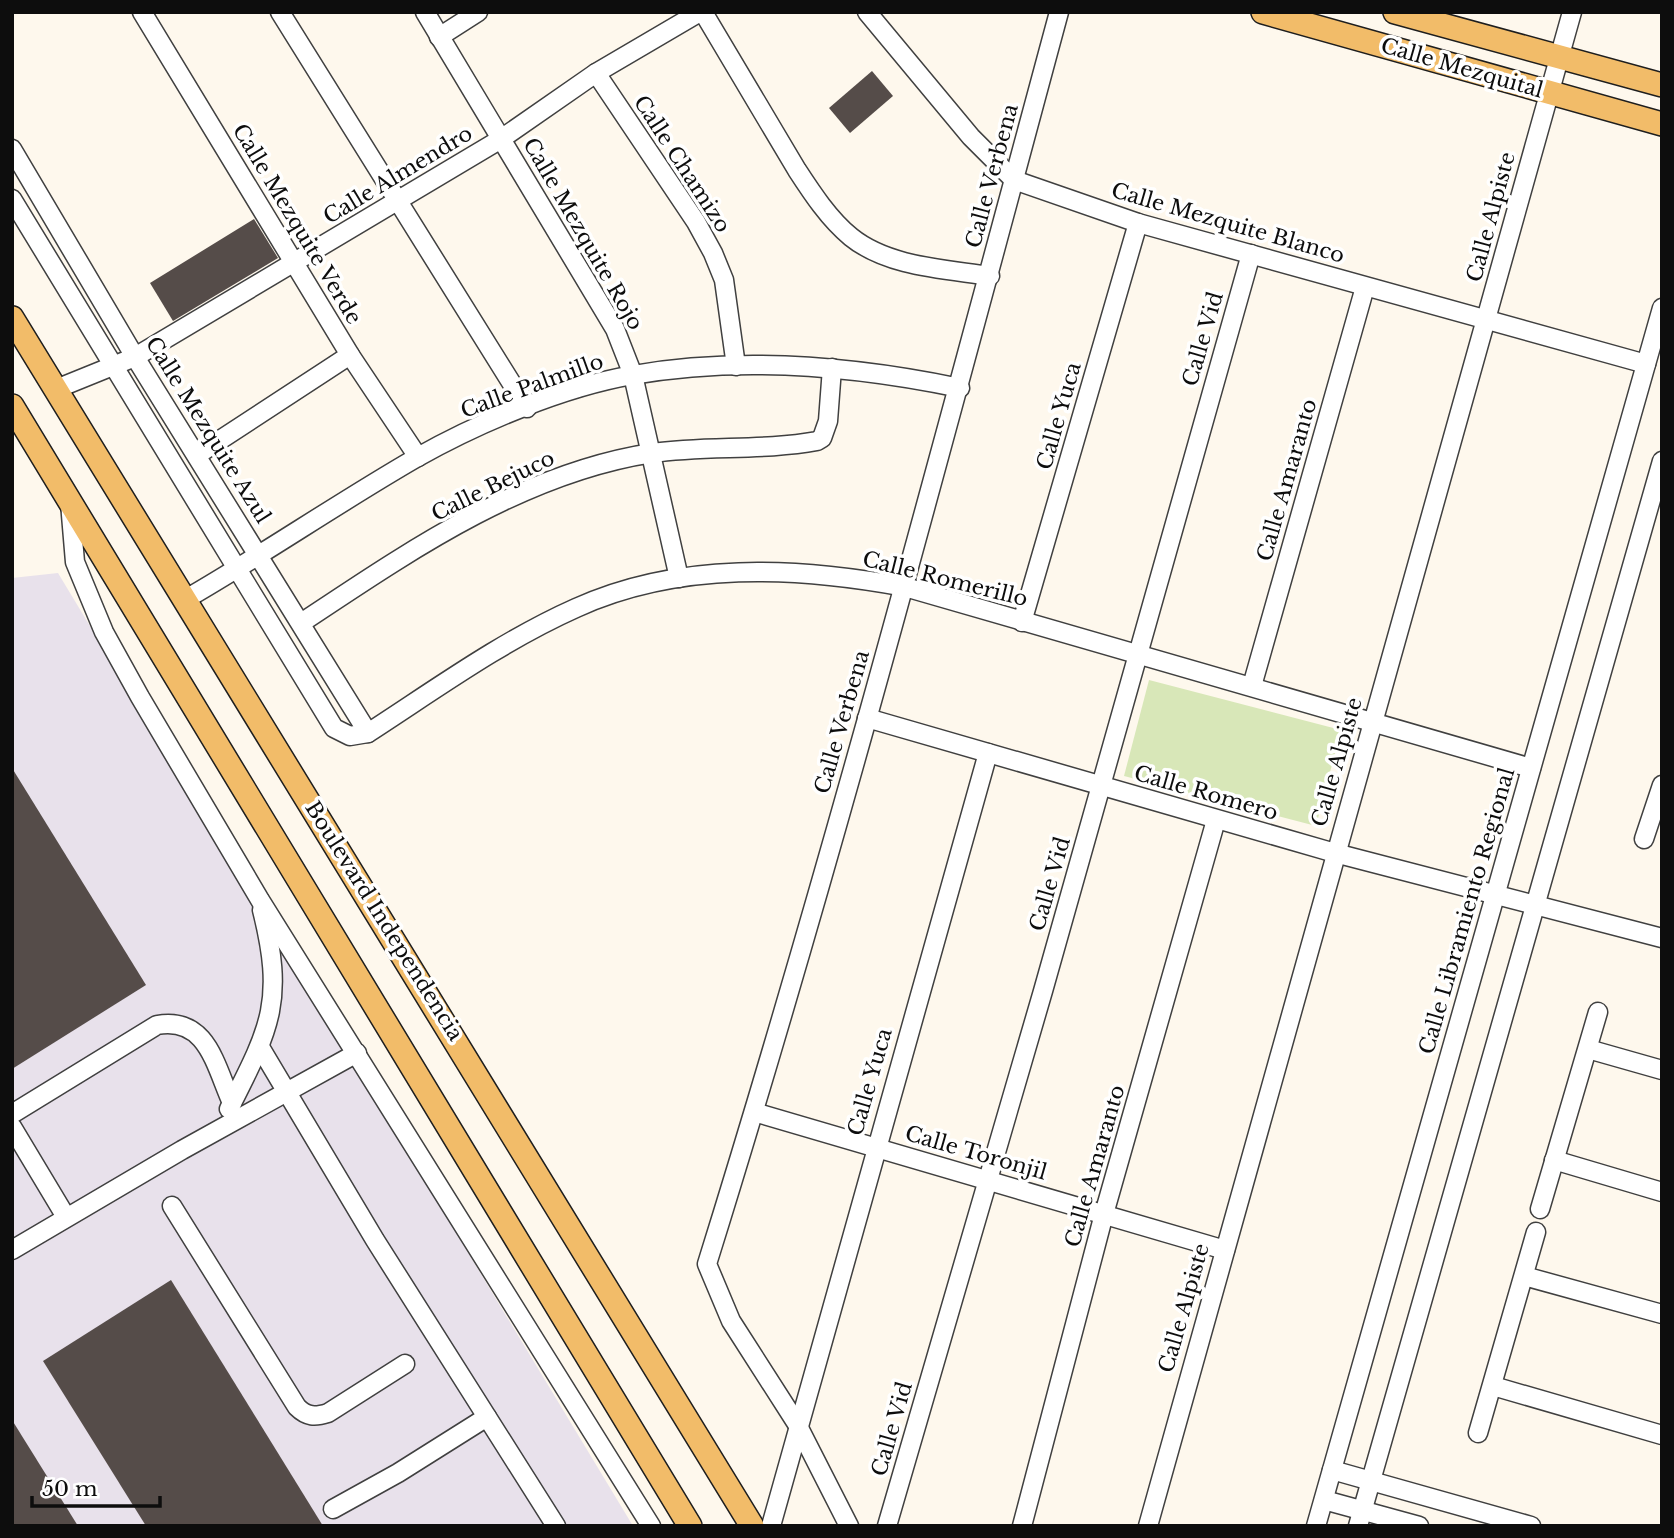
<svg xmlns="http://www.w3.org/2000/svg" width="1674" height="1538" viewBox="0 0 1674 1538" font-family="'Libre Baskerville',serif">
<style>
.industrial{fill:#e8e1eb}
.green{fill:#d8e7b8}
.building{fill:#554c49}
.lines{fill:none;stroke-linecap:round;stroke-linejoin:round}
.minor-casing{stroke:#404040;stroke-width:21}
.major-casing{stroke:#1e1e1e;stroke-width:26}
.minor{stroke:#fff;stroke-width:18}
.major{stroke:#f2bc69;stroke-width:23}
.labels{text-anchor:middle;dominant-baseline:central;stroke-width:7;stroke-linejoin:round;paint-order:stroke}
.street-label{font-size:21px;fill:#0d0d0d;stroke:#fff}
</style>
<rect width="100%" height="100%" fill="#fef8ed"/>
<path class="industrial" d="M 58,573 L 633,1526 L 12,1526 L 12,578 Z"/>
<path class="green" d="M 1149,680 L 1341,730 L 1316,826 L 1124,776 Z"/>
<g class="building">
<path d="M 872,71 L 893,96 L 850,133 L 829,108 Z"/>
<path d="M 254,219 L 278,258 L 173,321 L 150,283 Z"/>
<path d="M 12,768 L 146,985 L 12,1069 Z"/>
<path d="M 171,1280 L 323,1526 L 146,1526 L 43,1361 Z"/>
<path d="M 12,1420 L 78,1526 L 12,1526 Z"/>
</g>
<g class="lines">
<defs>
<g id="minor">
<path d="M 142,12 L 350,355 L 418,457"/>
<path d="M 280,12 L 527,408"/>
<path d="M 425,12 L 615,329 L 633,375 L 679,578"/>
<path d="M 703,12 L 797,170 C 812,193 829,219 851,237 C 888,267 945,269 990,276"/>
<path d="M 867,12 L 971,137 L 1014,180 L 1138,223 L 1646,364"/>
<path d="M 439,37 L 478,12"/>
<path d="M 596,73 L 696,222 L 713,253 L 724,280 L 736,366"/>
<path d="M 12,149 L 135,357 L 368,733"/>
<path d="M 12,199 L 334,728 L 350,736 L 368,733 C 436,689 502,641 576,608 C 679,561 797,567 905,587 L 1531,768"/>
<path d="M 56,389 L 135,357 L 501,139 L 596,73 L 700,12"/>
<path d="M 197,455 L 350,355"/>
<path d="M 70,503 L 75,562 L 104,632 L 140,697 L 260,900 L 651,1526"/>
<path d="M 186,599 C 264,554 338,503 416,458 C 478,423 563,387 633,375 C 741,356 854,366 960,388"/>
<path d="M 1022,622 L 1138,223"/>
<path d="M 301,623 C 408,552 522,473 652,453 C 706,445 763,451 817,441 L 822,438 L 828,421 L 832,368"/>
<path d="M 1252,686 L 1365,287"/>
<path d="M 867,718 L 1335,853 L 1662,938"/>
<path d="M 1644,839 L 1662,785"/>
<path d="M 260,1047 L 375,1240 L 556,1526"/>
<path d="M 1588,1049 L 1662,1070"/>
<path d="M 229,1109 C 270,1028 285,1002 262,910"/>
<path d="M 754,1112 L 1225,1250"/>
<path d="M 12,1114 L 157,1025 C 207,1016 215,1065 232,1103"/>
<path d="M 12,1127 L 66,1217"/>
<path d="M 1554,1160 L 1662,1192"/>
<path d="M 172,1206 L 297,1407 C 307,1417 315,1417 328,1413 L 405,1364"/>
<path d="M 1540,1209 L 1598,1012"/>
<path d="M 12,1250 L 182,1150 L 357,1053"/>
<path d="M 1524,1276 L 1662,1314"/>
<path d="M 1493,1386 L 1662,1435"/>
<path d="M 1478,1433 L 1536,1232"/>
<path d="M 1332,1470 L 1531,1526"/>
<path d="M 1324,1500 L 1419,1526"/>
<path d="M 333,1509 L 398,1473 L 487,1417"/>
<path d="M 771,1526 L 988,753"/>
<path d="M 849,1526 L 797,1424 L 731,1321 L 707,1264 C 836,850 946,431 1059,12"/>
<path d="M 887,1526 L 1043,991 L 1251,254"/>
<path d="M 1022,1526 L 1104,1214 L 1216,820"/>
<path d="M 1148,1526 L 1572,12"/>
<path d="M 1316,1526 L 1662,308"/>
<path d="M 1358,1526 L 1662,461"/>
</g>
<g id="major">
<path d="M 1263,12 L 1662,124"/>
<path d="M 1395,12 L 1662,85"/>
<path d="M 12,318 L 752,1526"/>
<path d="M 12,406 L 690,1526"/>
</g>
</defs>
<use href="#minor" class="minor-casing"/>
<use href="#major" class="major-casing"/>
<use href="#minor" class="minor"/>
<use href="#major" class="major"/>
</g>
<g class="labels">
<g class="street-label">
<text transform="translate(1462 68) rotate(16)">Calle Mezquital</text>
<text transform="translate(682 164) rotate(57)">Calle Chamizo</text>
<text transform="translate(398 175) rotate(-31)">Calle Almendro</text>
<text transform="translate(992 176) rotate(-75)">Calle Verbena</text>
<text transform="translate(1491 217) rotate(-75)">Calle Alpiste</text>
<text transform="translate(1228 223) rotate(16)">Calle Mezquite Blanco</text>
<text transform="translate(297 224) rotate(59)">Calle Mezquite Verde</text>
<text transform="translate(583 234) rotate(60)">Calle Mezquite Rojo</text>
<text transform="translate(1203 339) rotate(-74)">Calle Vid</text>
<text transform="translate(532 386) rotate(-20)">Calle Palmillo</text>
<text transform="translate(1059 416) rotate(-74)">Calle Yuca</text>
<text transform="translate(208 430) rotate(58)">Calle Mezquite Azul</text>
<text transform="translate(1287 480) rotate(-74)">Calle Amaranto</text>
<text transform="translate(493 486) rotate(-26)">Calle Bejuco</text>
<text transform="translate(945 579) rotate(14)">Calle Romerillo</text>
<text transform="translate(842 722) rotate(-74)">Calle Verbena</text>
<text transform="translate(1337 762) rotate(-74)">Calle Alpiste</text>
<text transform="translate(1206 793) rotate(16)">Calle Romero</text>
<text transform="translate(1050 884) rotate(-74)">Calle Vid</text>
<text transform="translate(1467 911) rotate(-74)">Calle Libramiento Regional</text>
<text transform="translate(384 921) rotate(58)">Boulevard Independencia</text>
<text transform="translate(870 1082) rotate(-74)">Calle Yuca</text>
<text transform="translate(976 1153) rotate(16)">Calle Toronjil</text>
<text transform="translate(1095 1166) rotate(-74)">Calle Amaranto</text>
<text transform="translate(1184 1308) rotate(-74)">Calle Alpiste</text>
<text transform="translate(892 1429) rotate(-74)">Calle Vid</text>
</g>
</g>
<rect width="1674" height="1538" fill="none" stroke="#0d0d0d" stroke-width="28"/>
<path d="M32 1496v10h128v-10" fill="none" stroke="#0d0d0d" stroke-width="3.5"/>
<text x="42" y="1496" font-size="21" fill="#0d0d0d" stroke="#ffffff" stroke-width="5" paint-order="stroke">50 m</text>
</svg>
